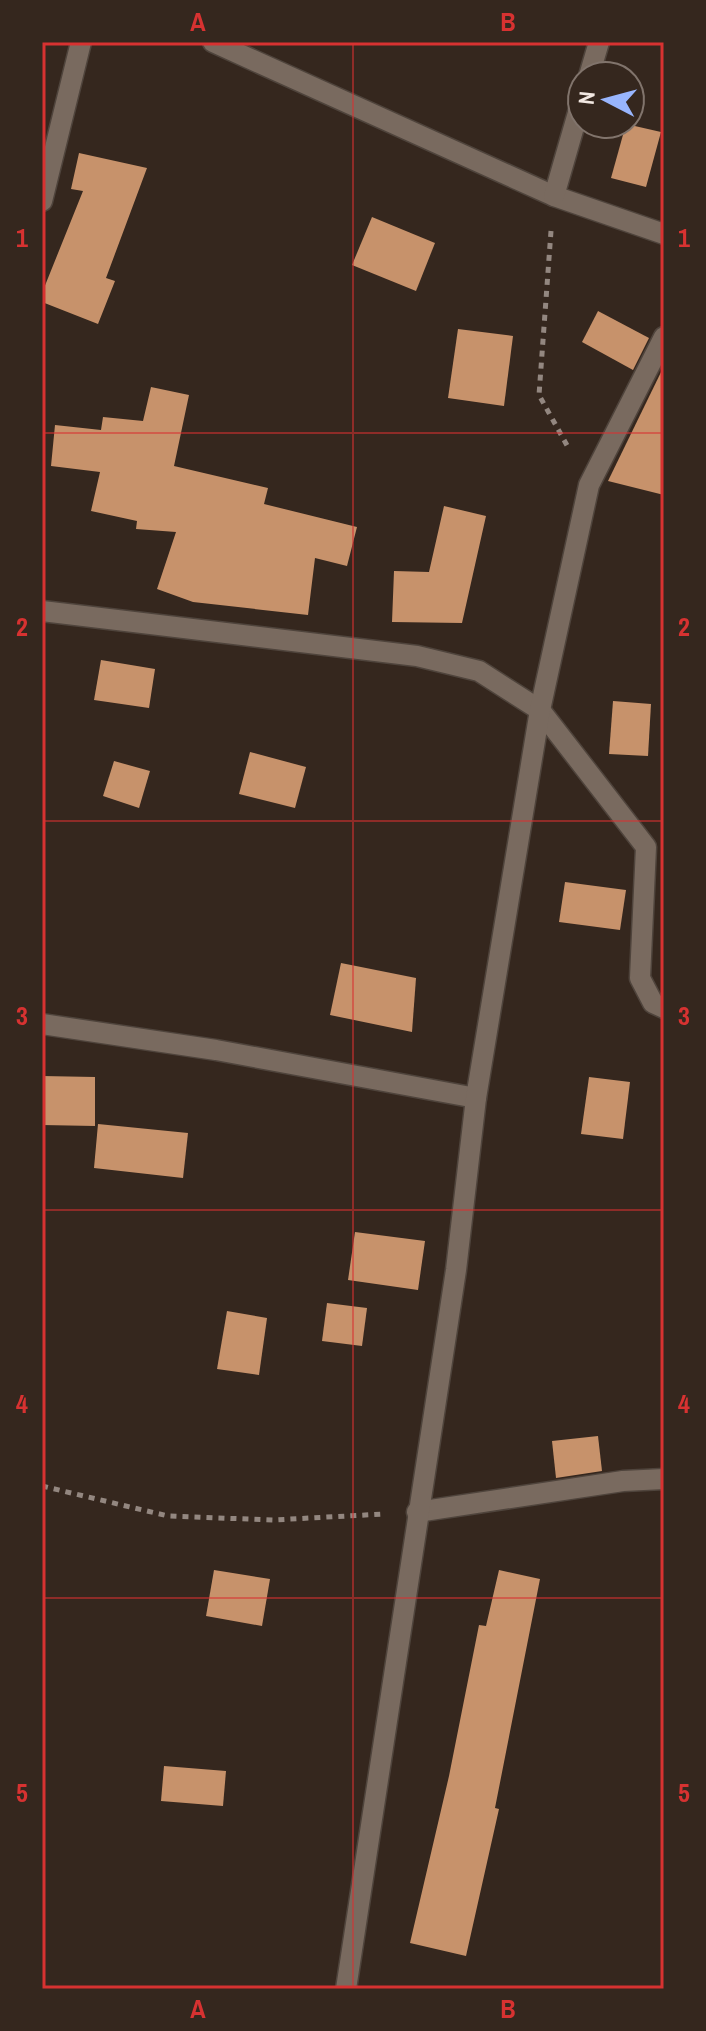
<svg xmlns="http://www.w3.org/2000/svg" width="706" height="2031" viewBox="0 0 706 2031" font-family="'Archivo Narrow',sans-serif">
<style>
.building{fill:#c7926b}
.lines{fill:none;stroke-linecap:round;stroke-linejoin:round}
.minor-casing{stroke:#4f443c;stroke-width:23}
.path{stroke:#938780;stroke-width:5;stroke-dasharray:6 6;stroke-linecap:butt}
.minor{stroke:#796a5f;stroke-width:20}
.grid{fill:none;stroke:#d73231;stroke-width:2;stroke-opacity:0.55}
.neatline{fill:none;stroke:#d73231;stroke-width:3}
.grid-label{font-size:26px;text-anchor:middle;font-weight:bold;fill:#d73231}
</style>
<rect width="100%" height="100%" fill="#35271e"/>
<g class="building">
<path d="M 626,124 L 661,132 L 646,187 L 611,178 Z"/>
<path d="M 79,153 L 147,168 L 106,278 L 115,281 L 98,324 L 42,302 L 42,293 L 83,191 L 71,189 Z"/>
<path d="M 372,217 L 435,243 L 416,291 L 352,265 Z"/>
<path d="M 598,311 L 649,338 L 633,370 L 582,342 Z"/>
<path d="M 458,329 L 513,336 L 504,406 L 448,398 Z"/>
<path d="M 664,366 L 664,495 L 608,481 Z"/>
<path d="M 151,387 L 189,395 L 174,466 L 268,488 L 264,504 L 357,527 L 347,566 L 315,558 L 308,615 L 193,602 L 157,589 L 176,532 L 136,529 L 137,521 L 91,511 L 100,472 L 51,466 L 55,425 L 101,430 L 103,417 L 143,421 Z"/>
<path d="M 444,506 L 486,516 L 462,623 L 392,622 L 394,571 L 429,572 Z"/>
<path d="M 101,660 L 155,669 L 149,708 L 94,700 Z"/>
<path d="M 613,701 L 651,704 L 648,756 L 609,754 Z"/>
<path d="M 250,752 L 306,767 L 295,808 L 239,794 Z"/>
<path d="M 114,761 L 150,771 L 139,808 L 103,796 Z"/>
<path d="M 565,882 L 626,890 L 620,930 L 559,922 Z"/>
<path d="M 341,963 L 416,978 L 412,1032 L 330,1015 Z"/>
<path d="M 42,1076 L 95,1077 L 95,1126 L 42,1125 Z"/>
<path d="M 589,1077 L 630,1082 L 623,1139 L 581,1134 Z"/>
<path d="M 98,1124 L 188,1133 L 183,1178 L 94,1168 Z"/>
<path d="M 355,1232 L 425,1241 L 418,1290 L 348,1280 Z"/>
<path d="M 327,1303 L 367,1308 L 362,1346 L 322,1341 Z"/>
<path d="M 227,1311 L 267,1318 L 259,1375 L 217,1369 Z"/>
<path d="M 598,1436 L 602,1471 L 556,1478 L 552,1441 Z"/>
<path d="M 214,1570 L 270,1579 L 262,1626 L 206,1616 Z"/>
<path d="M 499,1570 L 540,1579 L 495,1808 L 499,1809 L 466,1956 L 410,1943 L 449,1776 L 479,1625 L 486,1626 Z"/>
<path d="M 164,1766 L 226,1771 L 223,1806 L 161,1801 Z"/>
</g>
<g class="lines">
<defs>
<g id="minor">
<path d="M 213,42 L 554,196 L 664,234"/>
<path d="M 589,76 L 599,42"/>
<path d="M 554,196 L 582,99"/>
<path d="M 42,201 L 81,42"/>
<path d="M 42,611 L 417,656 L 479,671 L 540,710 L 646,847 L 640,978 L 653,1003 L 664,1008"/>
<path d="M 42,1024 L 216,1050 L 476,1098"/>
<path d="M 417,1512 L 623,1481 L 664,1479"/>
<path d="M 346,1989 L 456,1270 L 476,1098 L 540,710 L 589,485 L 664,337"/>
</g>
</defs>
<use href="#minor" class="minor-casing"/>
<g class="path">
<path d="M 551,231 L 539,395 L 569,449"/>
<path d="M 42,1486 L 168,1516 L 273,1520 L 384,1514"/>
</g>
<use href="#minor" class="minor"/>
</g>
<path class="grid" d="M 353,42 L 353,1989M 42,433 L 664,433M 42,821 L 664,821M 42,1210 L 664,1210M 42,1598 L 664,1598"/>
<rect width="706" height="2031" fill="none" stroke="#35271e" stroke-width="88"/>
<g transform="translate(606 100) rotate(276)"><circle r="38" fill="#35271e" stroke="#81746c" stroke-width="2"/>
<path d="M0-6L14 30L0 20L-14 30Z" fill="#98b5fd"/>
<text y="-12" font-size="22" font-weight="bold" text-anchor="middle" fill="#f2e8e2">N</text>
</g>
<rect x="44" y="44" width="618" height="1943" class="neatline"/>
<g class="grid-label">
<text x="198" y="31">A</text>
<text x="508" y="31">B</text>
<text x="22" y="247">1</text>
<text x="684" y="247">1</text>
<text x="22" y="636">2</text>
<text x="684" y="636">2</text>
<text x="22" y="1025">3</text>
<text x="684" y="1025">3</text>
<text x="22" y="1413">4</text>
<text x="684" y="1413">4</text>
<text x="22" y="1802">5</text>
<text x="684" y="1802">5</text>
<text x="198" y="2018">A</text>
<text x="508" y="2018">B</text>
</g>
</svg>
